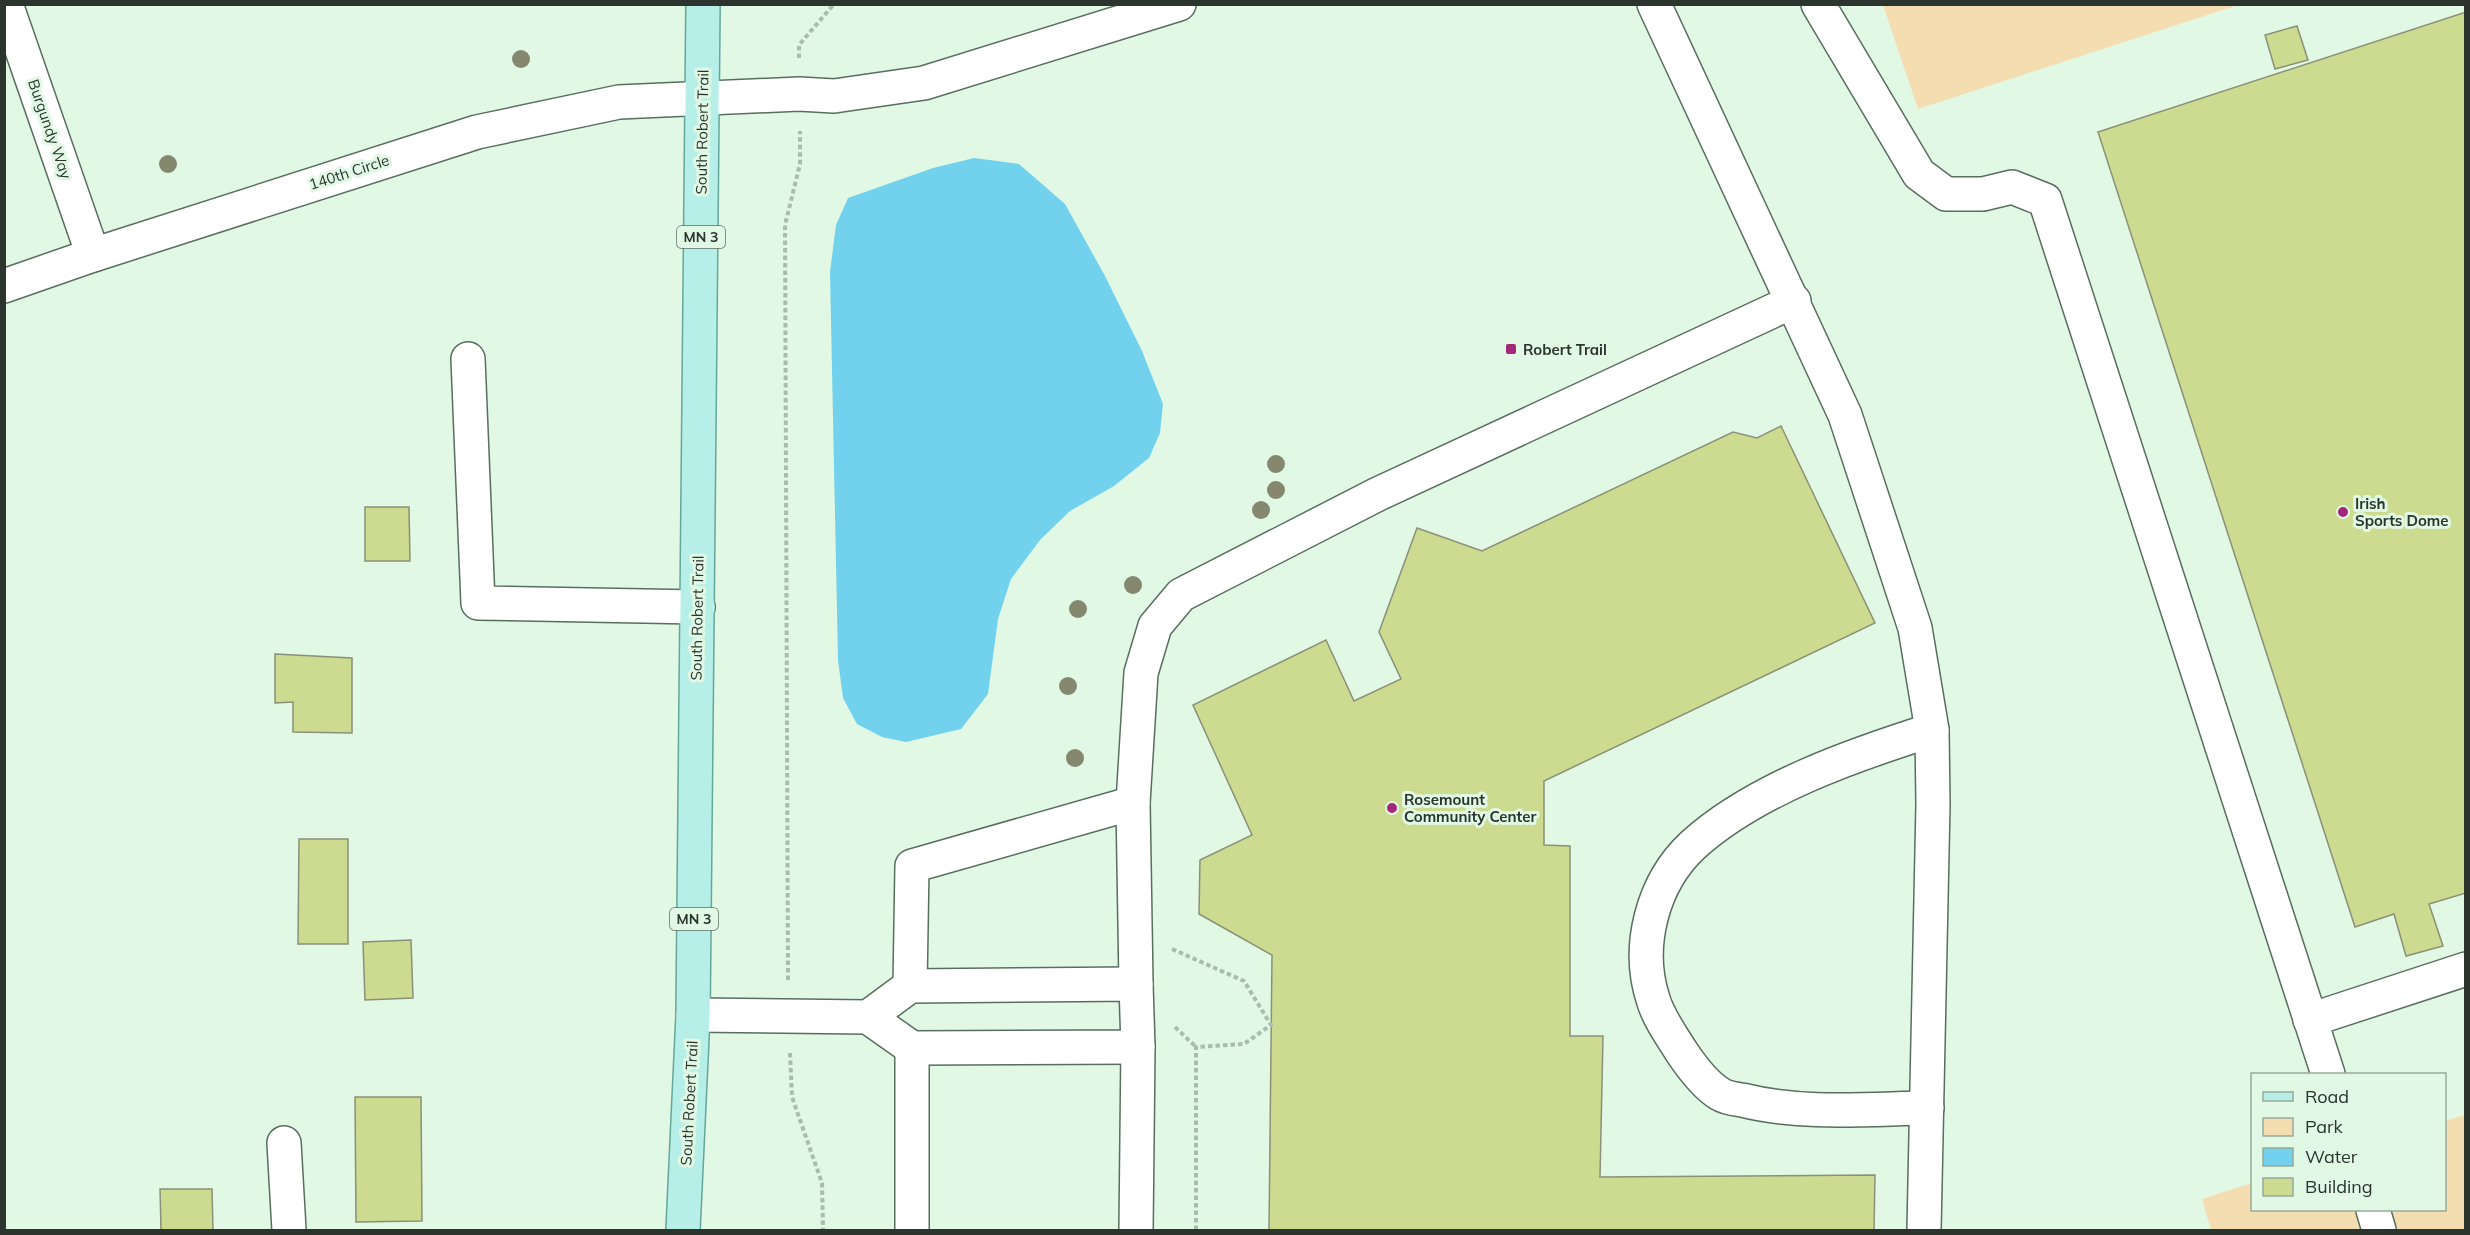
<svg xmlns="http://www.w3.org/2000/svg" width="2470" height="1235" viewBox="0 0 2470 1235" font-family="Mulish,sans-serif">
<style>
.green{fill:#f4ddb1}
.water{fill:#72d1ec}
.building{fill:#ccdb90;stroke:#8b9078;stroke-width:1.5}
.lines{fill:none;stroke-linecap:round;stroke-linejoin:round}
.minor-casing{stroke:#596e5e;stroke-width:36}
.major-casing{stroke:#66a69c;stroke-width:36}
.path{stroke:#aabcad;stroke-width:4;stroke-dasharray:4.5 3;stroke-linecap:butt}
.minor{stroke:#fff;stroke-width:33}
.major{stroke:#b6efe7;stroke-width:33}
.tree{fill:#85886e}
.poi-dot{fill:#a3287c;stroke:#e1f8e5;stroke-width:2}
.labels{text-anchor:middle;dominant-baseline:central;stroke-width:6;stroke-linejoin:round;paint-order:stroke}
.shield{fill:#e1f8e5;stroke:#626f64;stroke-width:1.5}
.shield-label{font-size:14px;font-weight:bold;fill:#2b342d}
.street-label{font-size:15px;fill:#2b342d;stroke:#e1f8e5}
.poi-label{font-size:15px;font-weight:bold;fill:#2b342d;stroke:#e1f8e5;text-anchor:start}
</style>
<rect width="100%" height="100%" fill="#e1f8e5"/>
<g class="green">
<path d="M 1883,5 L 1883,4 L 2238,5 L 1918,109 Z"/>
<path d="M 2465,1115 L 2465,1230 L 2211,1230 L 2202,1199 L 2252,1183 L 2252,1210 L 2444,1210 L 2445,1121 Z"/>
</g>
<path class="water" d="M 974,158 L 1019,164 L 1065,204 L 1105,276 L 1142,351 L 1163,404 L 1160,433 L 1149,458 L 1114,486 L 1070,511 L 1040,540 L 1011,579 L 998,619 L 988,694 L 961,729 L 906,742 L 882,737 L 857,724 L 843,698 L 838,660 L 830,272 L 836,225 L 848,198 L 933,168 Z"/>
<g class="building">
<path d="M 2466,12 L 2466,893 L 2429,904 L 2443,946 L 2406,956 L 2394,914 L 2355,927 L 2098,132 Z"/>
<path d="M 2297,26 L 2308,60 L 2275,69 L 2265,35 Z"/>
<path d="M 1781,426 L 1875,623 L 1544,781 L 1544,845 L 1570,846 L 1570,1036 L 1603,1036 L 1600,1177 L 1875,1175 L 1874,1230 L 1269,1230 L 1272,955 L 1199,914 L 1200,860 L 1252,835 L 1193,705 L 1326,640 L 1354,701 L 1401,679 L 1379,632 L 1417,528 L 1482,551 L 1733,432 L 1757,438 Z"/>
<path d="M 365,507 L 409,507 L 410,561 L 365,561 Z"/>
<path d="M 275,654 L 352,658 L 352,733 L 293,732 L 293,702 L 275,703 Z"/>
<path d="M 299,839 L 348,839 L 348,944 L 298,944 Z"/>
<path d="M 411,940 L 413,998 L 365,1000 L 363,942 Z"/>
<path d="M 355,1097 L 421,1097 L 422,1221 L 356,1222 Z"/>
<path d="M 160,1189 L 212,1189 L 213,1230 L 161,1230 Z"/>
</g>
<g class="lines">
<defs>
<g id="minor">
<path d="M 6,4 L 93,255"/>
<path d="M 1654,4 L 1845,415 L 1915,628 L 1932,730 L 1933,804 L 1924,1230"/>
<path d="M 1818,4 L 1919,174 L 1946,194 L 1983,194 L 2012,187 L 2045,200 L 2328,1074"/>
<path d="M 4,286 L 93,255 L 477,132 L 619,102 L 799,94 L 834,96 L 924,83 L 1179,4"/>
<path d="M 468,359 L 478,603 L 698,607"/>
<path d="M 1136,984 L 1133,803 L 1141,673 L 1155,626 L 1181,595 L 1378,494 L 1794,301"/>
<path d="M 910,986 L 912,866 L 1133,803"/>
<path d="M 693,1015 L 868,1017 L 912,1048 L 1138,1047 L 1136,984 L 910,986 L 868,1017"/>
<path d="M 2310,1020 L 2466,969"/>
<path d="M 912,1048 L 912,1230"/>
<path d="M 1927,1108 C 1866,1109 1802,1115 1742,1100 C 1735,1099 1726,1098 1720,1094 C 1705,1085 1691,1066 1681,1051 C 1671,1035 1658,1017 1653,999 C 1636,947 1652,883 1693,845 C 1755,789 1853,755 1932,730"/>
<path d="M 284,1143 L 289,1230"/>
<path d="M 2373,1210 L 2379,1230"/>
<path d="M 1136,1230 L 1138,1047"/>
</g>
<path id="major" d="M 683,1230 L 693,1015 L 703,4"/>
</defs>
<use href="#minor" class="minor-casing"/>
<use href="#major" class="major-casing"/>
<g class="path">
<path d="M 799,58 L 799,45 L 834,4"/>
<path d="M 1172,949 L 1244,981 L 1271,1025 L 1244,1044 L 1196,1047 L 1196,1230"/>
<path d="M 788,980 L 785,225 L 800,164 L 800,131"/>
<path d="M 1175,1027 L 1196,1047"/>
<path d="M 790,1053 L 792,1097 L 822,1183 L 823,1230"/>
</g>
<use href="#minor" class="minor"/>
<use href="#major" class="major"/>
</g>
<g class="tree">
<circle cx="521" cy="59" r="9"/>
<circle cx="168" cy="164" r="9"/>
<circle cx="1276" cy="464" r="9"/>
<circle cx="1276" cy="490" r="9"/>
<circle cx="1261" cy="510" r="9"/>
<circle cx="1133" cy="585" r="9"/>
<circle cx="1078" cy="609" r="9"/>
<circle cx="1068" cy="686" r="9"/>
<circle cx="1075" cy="758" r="9"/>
</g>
<g class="poi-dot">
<rect x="1505" y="343" width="12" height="12" rx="3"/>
<circle cx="2343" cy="512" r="6"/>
<circle cx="1392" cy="808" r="6"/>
</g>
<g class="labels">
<g class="shield">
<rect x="677" y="226" width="48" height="22" rx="4.5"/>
<rect x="670" y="908" width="48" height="22" rx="4.5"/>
</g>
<g class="shield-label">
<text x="701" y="237">MN 3</text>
<text x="694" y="919">MN 3</text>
</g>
<g class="street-label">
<text transform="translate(50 129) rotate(71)">Burgundy Way</text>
<text transform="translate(702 132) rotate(-89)">South Robert Trail</text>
<text transform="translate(349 172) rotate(-18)">140th Circle</text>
<text transform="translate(697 618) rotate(-89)">South Robert Trail</text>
<text transform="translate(689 1103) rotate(-87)">South Robert Trail</text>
</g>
<g class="poi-label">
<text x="1523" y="349">Robert Trail</text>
<text x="2355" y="503">Irish<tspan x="2355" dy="17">Sports Dome</tspan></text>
<text x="1404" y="799">Rosemount<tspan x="1404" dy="17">Community Center</tspan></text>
</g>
</g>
<rect width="2470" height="1235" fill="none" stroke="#2b342d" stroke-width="12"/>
<rect x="2251" y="1073" width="195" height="138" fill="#e1f8e5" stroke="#98aa9b" stroke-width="1.5"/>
<rect x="2263" y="1092" width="30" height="9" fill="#b6efe7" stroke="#98aa9b" stroke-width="1.5"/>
<text x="2305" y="1103" font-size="18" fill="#2b342d">Road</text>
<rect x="2263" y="1118" width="30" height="18" fill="#f4ddb1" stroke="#98aa9b" stroke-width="1.5"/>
<text x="2305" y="1133" font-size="18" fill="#2b342d">Park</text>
<rect x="2263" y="1148" width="30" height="18" fill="#72d1ec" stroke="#98aa9b" stroke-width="1.5"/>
<text x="2305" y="1163" font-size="18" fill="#2b342d">Water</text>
<rect x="2263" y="1178" width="30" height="18" fill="#ccdb90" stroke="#98aa9b" stroke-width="1.5"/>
<text x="2305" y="1193" font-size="18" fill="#2b342d">Building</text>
</svg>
